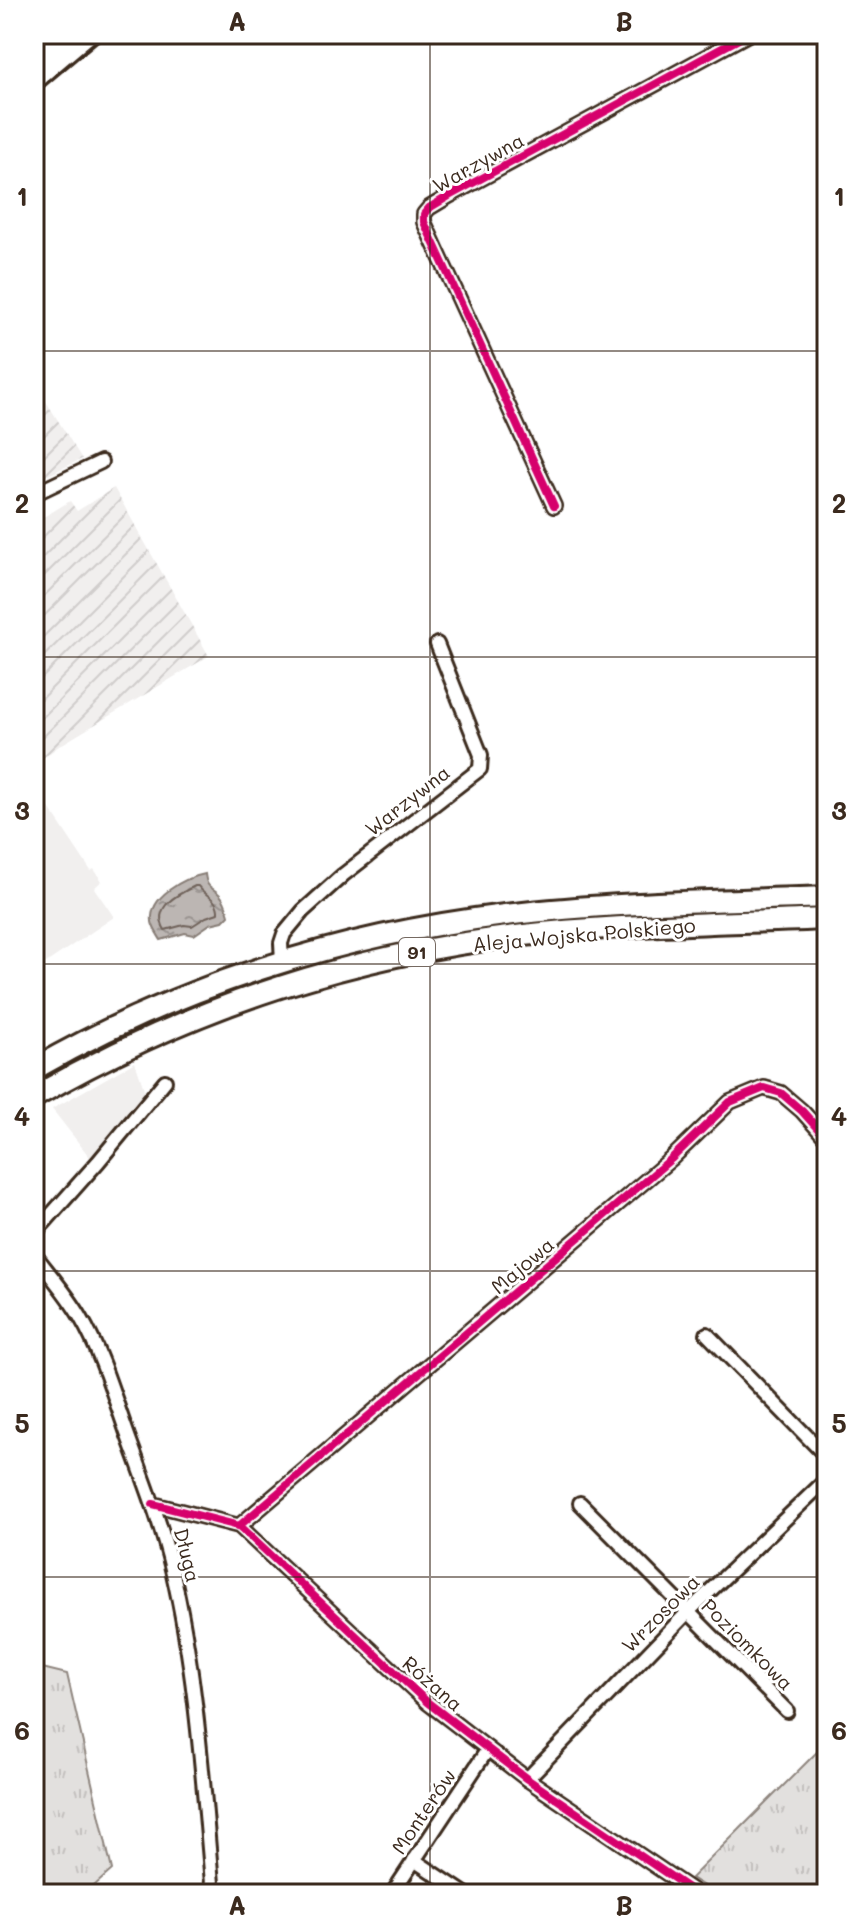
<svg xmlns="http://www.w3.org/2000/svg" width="861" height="1928" viewBox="0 0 861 1928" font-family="Mali,sans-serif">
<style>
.built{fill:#f1efee}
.industrial{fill:url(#industrial-furrows)}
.grass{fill:url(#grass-tufts);stroke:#8e857e;stroke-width:2}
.water{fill:url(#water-ripples);stroke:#887e77;stroke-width:2}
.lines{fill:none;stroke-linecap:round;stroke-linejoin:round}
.shore{stroke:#6f625a;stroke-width:2}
.minor-casing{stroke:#3b2a1e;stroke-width:18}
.primary-casing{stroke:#3b2a1e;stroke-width:26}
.minor{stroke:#fff;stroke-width:12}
.primary{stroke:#fff;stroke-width:20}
.rail{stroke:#3b2a1e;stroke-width:4}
.cycleway-casing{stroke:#fff;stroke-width:13}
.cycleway{stroke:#d6006c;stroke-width:8}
.grid{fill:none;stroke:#3b2a1e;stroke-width:2;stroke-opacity:0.55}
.labels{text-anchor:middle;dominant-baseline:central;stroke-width:6;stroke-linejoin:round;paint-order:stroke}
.shield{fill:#fff;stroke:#766a62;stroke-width:2}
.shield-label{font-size:18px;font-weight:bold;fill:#3b2a1e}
.street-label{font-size:20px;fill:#3b2a1e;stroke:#fff}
.neatline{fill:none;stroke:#3b2a1e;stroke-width:3}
.grid-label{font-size:26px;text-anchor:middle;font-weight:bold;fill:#3b2a1e}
</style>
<defs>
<pattern id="industrial-furrows" width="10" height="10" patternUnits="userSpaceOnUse" patternTransform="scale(2)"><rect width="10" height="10" fill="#f1efee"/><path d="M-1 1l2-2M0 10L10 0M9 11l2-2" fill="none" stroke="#d0cdcc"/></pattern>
<pattern id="grass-tufts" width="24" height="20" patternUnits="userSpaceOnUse" patternTransform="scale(2)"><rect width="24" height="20" fill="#e2e0de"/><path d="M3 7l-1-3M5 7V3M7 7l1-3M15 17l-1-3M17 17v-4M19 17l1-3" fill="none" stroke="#c3c0be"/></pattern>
<pattern id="water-ripples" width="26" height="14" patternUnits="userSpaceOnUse" patternTransform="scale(2)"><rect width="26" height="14" fill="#bcb6b3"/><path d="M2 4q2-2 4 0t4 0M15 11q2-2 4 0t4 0" fill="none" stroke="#9a9491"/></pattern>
</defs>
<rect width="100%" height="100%" fill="#fff"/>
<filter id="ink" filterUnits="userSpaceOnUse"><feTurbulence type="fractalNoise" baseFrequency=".0125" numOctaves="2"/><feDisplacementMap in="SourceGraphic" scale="16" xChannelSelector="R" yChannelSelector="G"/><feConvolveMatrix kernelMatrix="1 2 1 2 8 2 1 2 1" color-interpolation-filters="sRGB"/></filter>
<g filter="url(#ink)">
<g class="built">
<path d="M 34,785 L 91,871 L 94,869 L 102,881 L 94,888 L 114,917 L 34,971 Z"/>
<path d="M 135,1062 L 146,1095 L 92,1160 L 52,1109 Z"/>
</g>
<g class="industrial">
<path d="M 34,382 L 82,459 L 34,482 Z"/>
<path d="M 114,488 L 209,656 L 59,746 L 34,765 L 34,523 L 70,501 L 77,511 Z"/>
</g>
<g class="grass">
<path d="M 244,984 L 246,990 L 34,1088 L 34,1081 L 70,1059 L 162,1015 Z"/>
<path d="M 34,1666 L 67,1674 L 112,1870 L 85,1894 L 34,1894 Z"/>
<path d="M 827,1742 L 827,1894 L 717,1894 L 691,1878 Z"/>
</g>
<path class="water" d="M 205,874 C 207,890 211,885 220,895 C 225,900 227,908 229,915 L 223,921 L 210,924 L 194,935 L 185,933 L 161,940 C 158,935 153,928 152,922 C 149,896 184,878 205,874 Z"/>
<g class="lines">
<path class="shore" d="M 195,886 L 198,886 C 205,896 219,899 218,913 L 206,917 L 192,926 L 184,925 L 165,930 C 151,907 178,894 195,886 Z"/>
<defs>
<g id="minor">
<path d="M 34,494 L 101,462"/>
<path d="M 554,506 L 424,222 L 424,214 L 429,208 L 449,196 L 748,34"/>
<path d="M 282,962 L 281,943 L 284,934 L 303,911 L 343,875 L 480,769 L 481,755 L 437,644"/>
<path d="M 34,1234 L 98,1162 L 165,1081"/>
<path d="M 34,1254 C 50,1275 68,1295 81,1318 C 102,1354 114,1397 128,1436 C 144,1480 161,1523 172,1569 C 197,1675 203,1786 213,1894"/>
<path d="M 707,1334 L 827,1457"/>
<path d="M 580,1503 L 787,1711"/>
<path d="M 153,1504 L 239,1526 L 427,1702 L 527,1779 L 697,1894"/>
<path d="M 239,1526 L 671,1159 L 730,1102 L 764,1088 L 781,1093 L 802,1111 L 827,1139"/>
<path d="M 527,1779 L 688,1612 L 827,1479"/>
<path d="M 414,1860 L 465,1894"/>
<path d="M 392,1894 L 488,1749"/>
</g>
<g id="primary">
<path d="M 34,1069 C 178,986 340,935 505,915 C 612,902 720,901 827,897"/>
<path d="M 34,1097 C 194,1005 359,951 543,933 C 637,924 732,923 827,919"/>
</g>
</defs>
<use href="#minor" class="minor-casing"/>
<use href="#primary" class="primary-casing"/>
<use href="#minor" class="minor"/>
<use href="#primary" class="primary"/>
<path class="rail" d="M 34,94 L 105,34"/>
<defs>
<g id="cycleway">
<path d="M 554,506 L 424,222 L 424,214 L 429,208 L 449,196 L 748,34"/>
<path d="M 153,1504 L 239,1526 L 427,1702 L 527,1779 L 697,1894"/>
<path d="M 239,1526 L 671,1159 L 730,1102 L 764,1088 L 781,1093 L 802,1111 L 827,1139"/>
</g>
</defs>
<use href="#cycleway" class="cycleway-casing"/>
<use href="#cycleway" class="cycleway"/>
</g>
</g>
<path class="grid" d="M 430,34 L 430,1894M 34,351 L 827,351M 34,657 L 827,657M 34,964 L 827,964M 34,1271 L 827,1271M 34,1577 L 827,1577"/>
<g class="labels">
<rect class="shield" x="399" y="938" width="36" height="28" rx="6"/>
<g class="shield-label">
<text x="417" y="952">91</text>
</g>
<g class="street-label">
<text transform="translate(478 162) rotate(-29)">Warzywna</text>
<text transform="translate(407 800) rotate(-38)">Warzywna</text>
<text transform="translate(584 934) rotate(-5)">Aleja Wojska Polskiego</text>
<text transform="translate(522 1265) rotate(-40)">Majowa</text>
<text transform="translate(188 1555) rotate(76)">Długa</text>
<text transform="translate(660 1613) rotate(-45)">Wrzosowa</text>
<text transform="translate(748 1644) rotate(45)">Poziomkowa</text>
<text transform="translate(433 1683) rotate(41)">Różana</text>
<text transform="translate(423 1811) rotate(-56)">Monterów</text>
</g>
</g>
<rect width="861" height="1928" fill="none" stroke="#fff" stroke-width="88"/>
<rect x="44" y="44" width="773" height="1840" class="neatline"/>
<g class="grid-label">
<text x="237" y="31">A</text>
<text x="624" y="31">B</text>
<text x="22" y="206">1</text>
<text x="839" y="206">1</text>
<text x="22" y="513">2</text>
<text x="839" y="513">2</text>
<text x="22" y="820">3</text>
<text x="839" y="820">3</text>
<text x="22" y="1126">4</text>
<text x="839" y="1126">4</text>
<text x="22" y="1433">5</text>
<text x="839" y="1433">5</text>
<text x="22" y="1740">6</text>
<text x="839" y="1740">6</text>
<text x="237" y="1915">A</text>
<text x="624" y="1915">B</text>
</g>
</svg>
